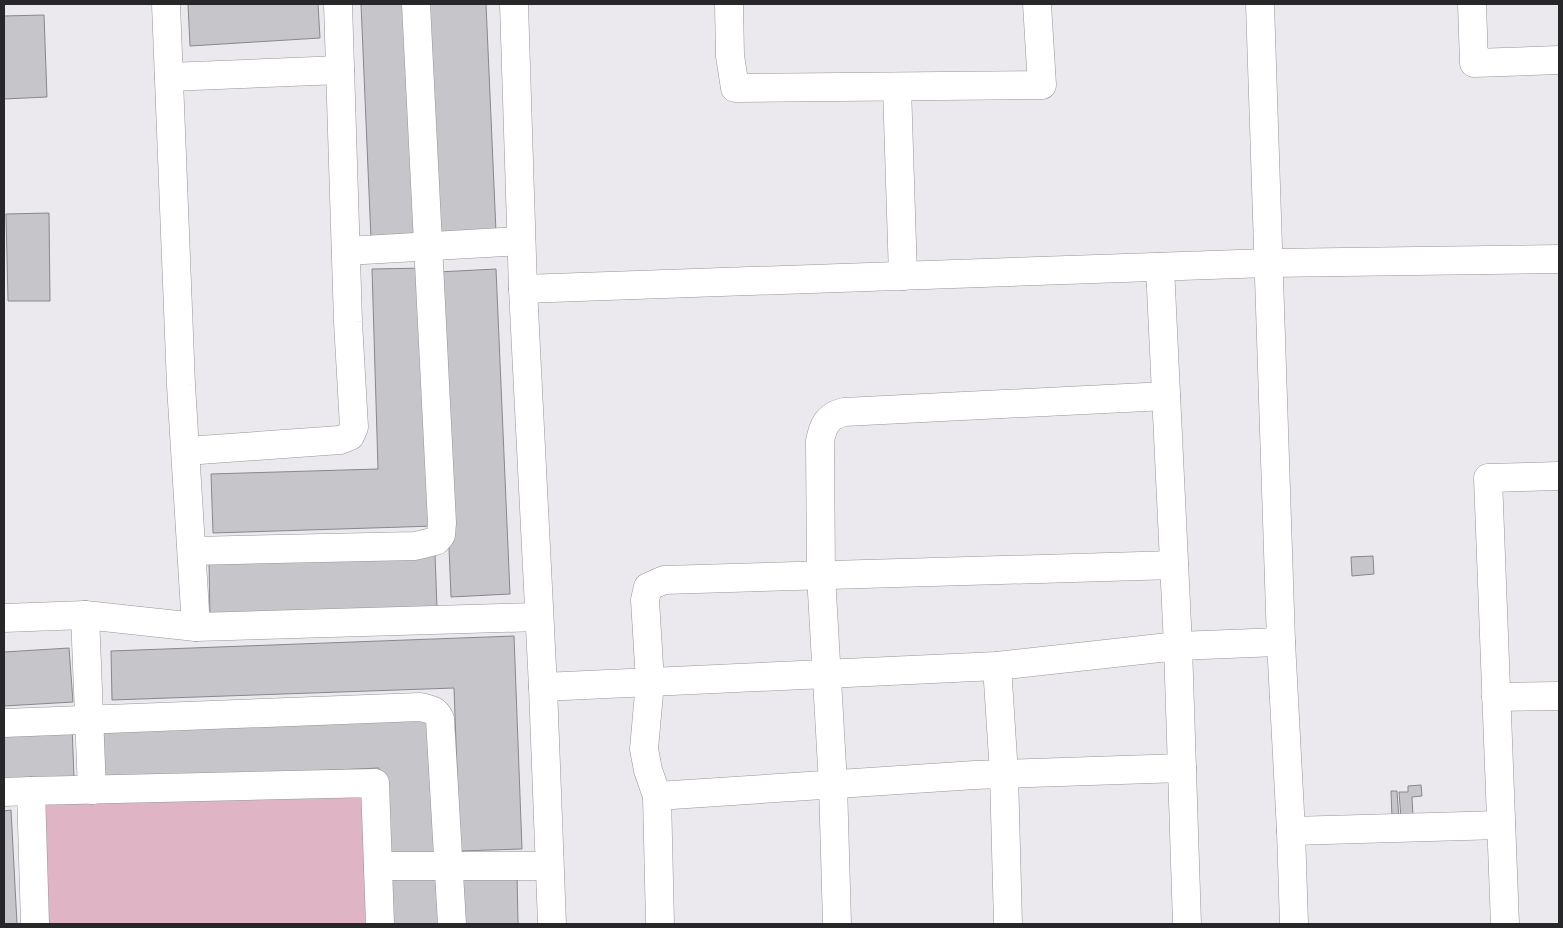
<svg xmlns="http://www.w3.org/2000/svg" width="1563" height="928" viewBox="0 0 1563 928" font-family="Rubik,sans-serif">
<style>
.green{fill:#dfb5c5}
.building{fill:#c5c5ca;stroke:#88888c}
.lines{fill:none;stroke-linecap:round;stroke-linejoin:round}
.street-casing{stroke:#969498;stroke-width:29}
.secondary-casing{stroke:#969498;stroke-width:29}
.street{stroke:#fff;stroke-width:28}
.secondary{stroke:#fff;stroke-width:28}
</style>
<rect width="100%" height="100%" fill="#ebe9ee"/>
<path class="green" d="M 365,797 L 372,924 L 43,924 L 41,801 Z"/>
<g class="building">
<path d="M 188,4 L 318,4 L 320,38 L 190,46 Z"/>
<path d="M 361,4 L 416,4 L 425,237 L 371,239 Z"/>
<path d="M 427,4 L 486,4 L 496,232 L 437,235 Z"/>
<path d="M 44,15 L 47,97 L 4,99 L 4,16 Z"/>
<path d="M 49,213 L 50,301 L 8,301 L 6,214 Z"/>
<path d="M 427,268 L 435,526 L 213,533 L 211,474 L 378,469 L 372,269 Z"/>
<path d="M 496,269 L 510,594 L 451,597 L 438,272 Z"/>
<path d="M 435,554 L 437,608 L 210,616 L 209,562 Z"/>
<path d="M 1373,556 L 1374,574 L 1352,576 L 1351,557 Z"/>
<path d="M 514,636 L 522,849 L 460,851 L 454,688 L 112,700 L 111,651 Z"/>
<path d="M 69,648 L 73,702 L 4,706 L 4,652 Z"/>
<path d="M 430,712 L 437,858 L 383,861 L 379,768 L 102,781 L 99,727 Z"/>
<path d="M 72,726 L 74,778 L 4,781 L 4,728 Z"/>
<path d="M 1421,785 L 1422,796 L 1412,797 L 1413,817 L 1401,818 L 1399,792 L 1408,792 L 1408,786 Z"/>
<path d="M 1391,791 L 1397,791 L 1399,819 L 1392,819 Z"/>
<path d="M 11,810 L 17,924 L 4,924 L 4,811 Z"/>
<path d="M 517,873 L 518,924 L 463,924 L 462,874 Z"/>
<path d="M 441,878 L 443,924 L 385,924 L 383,880 Z"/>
</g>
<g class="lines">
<defs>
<g id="street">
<path d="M 166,4 L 181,385 L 196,627"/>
<path d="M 729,4 L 730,56 L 735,88 L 1042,85 L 1037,4"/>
<path d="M 1472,4 L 1474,63 L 1559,60"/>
<path d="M 169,77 L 340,70"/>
<path d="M 897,87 L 903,276"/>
<path d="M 346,251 L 521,241"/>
<path d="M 1160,267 L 1178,646 L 1187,924"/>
<path d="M 523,289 L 1268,263 L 1559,259"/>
<path d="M 186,451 L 340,440 L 350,436 L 354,427 L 348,322 L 338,4"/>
<path d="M 192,551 L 415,546 L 436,541 L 441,535 L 442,523 L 416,4"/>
<path d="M 85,615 L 92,790"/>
<path d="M 4,618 L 85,615 L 196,627 L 538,617"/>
<path d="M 997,666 L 1004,774 L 1008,924"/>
<path d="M 543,687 L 997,666 L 1178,646 L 1281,642"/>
<path d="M 1496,697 L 1559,696"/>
<path d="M 4,723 L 420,707 C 430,709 436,710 440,719 L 452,924"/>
<path d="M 4,792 L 31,791"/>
<path d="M 657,796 L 975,775 L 1182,768"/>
<path d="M 1291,831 L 1501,825"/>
<path d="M 378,866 L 549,866"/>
<path d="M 35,924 L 31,791 L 375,783 L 380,924"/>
<path d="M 660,924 L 657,796 L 648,770 L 644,749 L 650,682 L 645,600 L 648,587 L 664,580 L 1174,565"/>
<path d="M 837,924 L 833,784 L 821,575 L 820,441 C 823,426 827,416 844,412 L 1166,396"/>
<path d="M 1505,924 L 1488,478 L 1559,476"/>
</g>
<g id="secondary">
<path d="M 514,4 L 523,289 L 543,687 L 552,924"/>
<path d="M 1260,4 L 1281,642 L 1291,831 L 1294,924"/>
</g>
</defs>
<use href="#street" class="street-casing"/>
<use href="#secondary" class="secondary-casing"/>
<use href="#street" class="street"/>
<use href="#secondary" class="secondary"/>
</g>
<rect width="1563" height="928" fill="none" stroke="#272628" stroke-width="10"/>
</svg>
